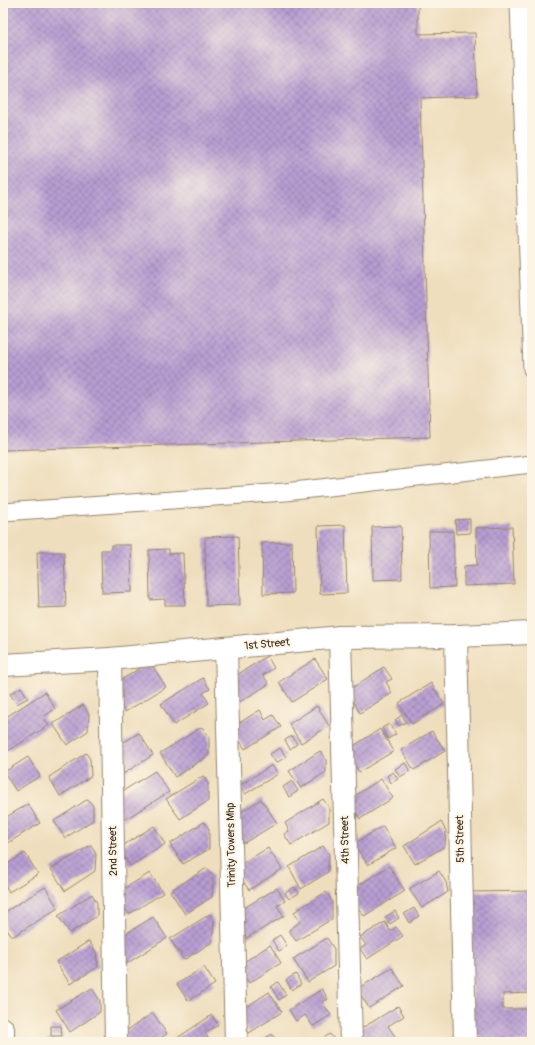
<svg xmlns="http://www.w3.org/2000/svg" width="535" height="1045" viewBox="0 0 535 1045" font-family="Pangolin,sans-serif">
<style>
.building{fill:url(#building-cross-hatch)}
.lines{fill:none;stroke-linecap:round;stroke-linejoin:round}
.lane-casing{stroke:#95846e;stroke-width:19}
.street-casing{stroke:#95846e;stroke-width:24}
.lane{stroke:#fff;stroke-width:17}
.street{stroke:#fff;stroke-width:22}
.labels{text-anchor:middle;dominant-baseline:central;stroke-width:4;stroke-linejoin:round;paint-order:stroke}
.street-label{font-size:11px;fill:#3b2a1e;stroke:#fcf5e5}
</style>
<defs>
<pattern id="building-cross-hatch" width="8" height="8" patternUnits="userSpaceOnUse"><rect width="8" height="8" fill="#b89ed3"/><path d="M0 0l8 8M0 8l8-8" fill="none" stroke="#9781ab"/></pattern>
</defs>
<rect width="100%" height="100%" fill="#fcf5e5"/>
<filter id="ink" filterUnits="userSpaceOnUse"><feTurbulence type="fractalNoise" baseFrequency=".025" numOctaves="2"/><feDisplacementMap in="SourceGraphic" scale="8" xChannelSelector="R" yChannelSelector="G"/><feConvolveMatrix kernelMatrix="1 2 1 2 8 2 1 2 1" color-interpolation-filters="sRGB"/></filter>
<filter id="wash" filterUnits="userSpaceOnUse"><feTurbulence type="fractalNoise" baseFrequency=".012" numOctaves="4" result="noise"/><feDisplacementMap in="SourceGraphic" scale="16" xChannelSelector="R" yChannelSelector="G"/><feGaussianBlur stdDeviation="0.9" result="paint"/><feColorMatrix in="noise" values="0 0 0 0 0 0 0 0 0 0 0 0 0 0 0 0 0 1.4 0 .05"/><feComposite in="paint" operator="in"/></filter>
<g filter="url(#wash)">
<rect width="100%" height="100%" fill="#efdebd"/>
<g id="blocks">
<g class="building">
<path d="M 3,3 L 418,3 L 418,34 L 475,33 L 477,96 L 420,98 L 430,437 L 3,450 Z"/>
<path d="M 470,519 L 470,533 L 456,534 L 455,520 Z"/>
<path d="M 345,525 L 347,593 L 320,594 L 318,526 Z"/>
<path d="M 401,526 L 402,579 L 373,580 L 372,527 Z"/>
<path d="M 512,527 L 514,584 L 464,586 L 464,566 L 477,565 L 476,528 Z"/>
<path d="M 429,531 L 453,531 L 455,587 L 430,588 Z"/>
<path d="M 238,536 L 240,605 L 206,606 L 205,537 Z"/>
<path d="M 292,542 L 293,593 L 263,594 L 262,543 Z"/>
<path d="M 111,545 L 131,545 L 132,592 L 102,593 L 101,550 L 111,550 Z"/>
<path d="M 169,549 L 169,554 L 183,553 L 185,605 L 165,605 L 165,599 L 150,600 L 149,550 Z"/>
<path d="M 37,552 L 64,552 L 66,607 L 39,608 Z"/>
<path d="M 267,656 L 274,668 L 263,675 L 269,684 L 238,703 L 232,678 Z"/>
<path d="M 315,659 L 328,679 L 292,702 L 279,682 Z"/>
<path d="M 150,662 L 166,687 L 125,712 L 114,696 L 116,683 Z"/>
<path d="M 384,667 L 392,679 L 386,682 L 392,693 L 360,713 L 347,691 Z"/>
<path d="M 203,678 L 210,689 L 203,693 L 209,703 L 174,725 L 161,704 Z"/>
<path d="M 431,683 L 444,704 L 412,724 L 399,703 Z"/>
<path d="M 21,687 L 28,698 L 17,704 L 10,694 Z"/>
<path d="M 45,692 L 55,709 L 43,717 L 49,725 L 8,751 L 3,743 L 3,719 Z"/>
<path d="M 83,705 L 89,714 L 88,731 L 67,745 L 53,724 Z"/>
<path d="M 317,706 L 329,726 L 301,743 L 289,724 Z"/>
<path d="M 260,710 L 265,720 L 273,715 L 281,727 L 245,749 L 231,728 Z"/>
<path d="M 402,715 L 406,722 L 399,726 L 395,720 Z"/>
<path d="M 389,724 L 396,734 L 388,739 L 382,728 Z"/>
<path d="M 202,727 L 209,737 L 209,755 L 175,777 L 160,753 Z"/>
<path d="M 380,729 L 394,751 L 359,772 L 352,760 L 352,747 Z"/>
<path d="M 432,731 L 445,751 L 414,770 L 401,750 Z"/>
<path d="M 139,733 L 153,755 L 123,774 L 117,746 Z"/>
<path d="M 292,736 L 297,744 L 290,749 L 285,740 Z"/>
<path d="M 280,748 L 286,757 L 276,763 L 270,754 Z"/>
<path d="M 320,751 L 326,760 L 326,772 L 301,788 L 289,771 Z"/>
<path d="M 86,753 L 90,759 L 91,776 L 60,796 L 49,777 Z"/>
<path d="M 28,757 L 40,776 L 16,791 L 4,772 Z"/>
<path d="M 405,763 L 410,771 L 400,777 L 395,769 Z"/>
<path d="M 272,765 L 278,774 L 245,794 L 239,786 Z"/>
<path d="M 155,771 L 169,792 L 124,820 L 117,809 L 118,794 Z"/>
<path d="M 393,772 L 398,779 L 391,783 L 387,776 Z"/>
<path d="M 203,776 L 208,783 L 208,801 L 180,819 L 166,799 Z"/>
<path d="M 381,779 L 393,798 L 360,819 L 354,809 L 353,797 Z"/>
<path d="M 292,781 L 298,791 L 289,797 L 283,787 Z"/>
<path d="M 88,799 L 93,806 L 93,820 L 65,838 L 54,821 Z"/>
<path d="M 261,799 L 277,823 L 244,843 L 237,831 L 237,815 Z"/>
<path d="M 323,799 L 329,807 L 329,822 L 291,845 L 284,834 L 289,831 L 285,823 Z"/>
<path d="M 28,804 L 40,823 L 8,843 L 3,835 L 3,819 Z"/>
<path d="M 204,822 L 209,829 L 209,849 L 183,864 L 170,844 Z"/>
<path d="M 441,822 L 446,831 L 445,846 L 415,864 L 404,846 Z"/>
<path d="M 154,826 L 165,844 L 130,866 L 119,848 Z"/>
<path d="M 383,826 L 396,848 L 368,865 L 354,844 Z"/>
<path d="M 91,845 L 96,854 L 95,871 L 65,891 L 51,869 Z"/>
<path d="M 323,846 L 329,854 L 328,872 L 301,889 L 289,867 Z"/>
<path d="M 268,848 L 282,869 L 249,890 L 239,875 L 239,865 Z"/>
<path d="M 25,853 L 38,874 L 9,892 L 4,883 L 4,866 Z"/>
<path d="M 389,866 L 405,891 L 364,916 L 357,906 L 356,887 Z"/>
<path d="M 207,868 L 213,877 L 212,897 L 185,914 L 170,891 Z"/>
<path d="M 439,871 L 446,882 L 448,892 L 422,908 L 409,889 Z"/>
<path d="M 150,873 L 163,893 L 129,914 L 121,902 L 120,891 Z"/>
<path d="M 45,887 L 58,908 L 12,937 L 5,927 L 5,912 Z"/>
<path d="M 294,887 L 299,893 L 289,899 L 285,893 Z"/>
<path d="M 277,888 L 285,901 L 277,906 L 284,916 L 247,938 L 239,925 L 239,911 Z"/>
<path d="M 532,891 L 532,993 L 503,994 L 503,1009 L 532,1009 L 532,1042 L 473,1042 L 471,892 Z"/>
<path d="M 326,892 L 332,901 L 332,919 L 296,941 L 289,930 L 300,922 L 294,912 Z"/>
<path d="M 92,894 L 97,903 L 97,916 L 70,933 L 58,916 Z"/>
<path d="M 414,908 L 419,916 L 409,923 L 404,914 Z"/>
<path d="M 395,911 L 399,918 L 390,924 L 385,917 Z"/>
<path d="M 210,914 L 214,921 L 212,942 L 184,960 L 170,939 Z"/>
<path d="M 153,917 L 167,938 L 126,964 L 120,954 L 121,937 Z"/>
<path d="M 385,922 L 390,931 L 396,927 L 403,936 L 367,959 L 360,949 L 366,945 L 360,937 Z"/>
<path d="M 280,935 L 287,946 L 279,951 L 272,940 Z"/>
<path d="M 327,938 L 334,949 L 334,966 L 308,982 L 293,959 Z"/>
<path d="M 89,941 L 96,952 L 98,967 L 70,984 L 56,962 Z"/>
<path d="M 270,945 L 281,963 L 249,983 L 238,966 Z"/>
<path d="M 204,967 L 215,984 L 188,1001 L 177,984 Z"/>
<path d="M 392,968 L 404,986 L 369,1008 L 357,989 Z"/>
<path d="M 296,974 L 301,984 L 292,990 L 286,980 Z"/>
<path d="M 278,982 L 286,995 L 279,1000 L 271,987 Z"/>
<path d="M 92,988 L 100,1001 L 100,1012 L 70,1032 L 56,1010 Z"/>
<path d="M 322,989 L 328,999 L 322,1002 L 331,1015 L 313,1026 L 305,1015 L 296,1021 L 289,1010 Z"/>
<path d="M 269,992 L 282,1012 L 249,1033 L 243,1023 L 243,1009 Z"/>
<path d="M 398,1006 L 404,1016 L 388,1026 L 396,1038 L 388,1042 L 360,1042 L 359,1030 Z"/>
<path d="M 153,1013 L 167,1034 L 154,1042 L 125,1042 L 126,1031 Z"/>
<path d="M 212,1015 L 218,1025 L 205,1033 L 210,1041 L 175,1042 L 174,1040 Z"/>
<path d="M 51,1026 L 61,1026 L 62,1036 L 51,1036 Z"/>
<path d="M 272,1034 L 277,1042 L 259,1042 Z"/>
<path d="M 330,1034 L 336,1042 L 317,1042 Z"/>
<rect x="47" y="1039" width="8" height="3"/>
</g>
</g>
</g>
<g filter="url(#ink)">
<use href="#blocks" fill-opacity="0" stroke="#95846e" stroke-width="1"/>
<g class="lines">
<defs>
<g id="lane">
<path d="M 519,3 L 532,369"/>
<path d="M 3,512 L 285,492 L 532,464"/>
</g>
<g id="street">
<path d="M 456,636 L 465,1042"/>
<path d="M 340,637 L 351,1042"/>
<path d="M 226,648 L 236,1042"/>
<path d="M 110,659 L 116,1042"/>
<path d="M 3,665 L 110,659 L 340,637 L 456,636 L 532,633"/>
<path d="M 3,1029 L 3,1042"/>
</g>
</defs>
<use href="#lane" class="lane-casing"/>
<use href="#street" class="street-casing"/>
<use href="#lane" class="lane"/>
<use href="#street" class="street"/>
</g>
</g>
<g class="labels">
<g class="street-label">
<text transform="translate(267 644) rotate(-5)">1st Street</text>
<text transform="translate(460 839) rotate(-91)">5th Street</text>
<text transform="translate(345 840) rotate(-91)">4th Street</text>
<text transform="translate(231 845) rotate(-91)">Trinity Towers Mhp</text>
<text transform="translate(113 851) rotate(-91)">2nd Street</text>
</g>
</g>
<rect width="535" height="1045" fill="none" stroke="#fcf5e5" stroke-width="16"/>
</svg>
